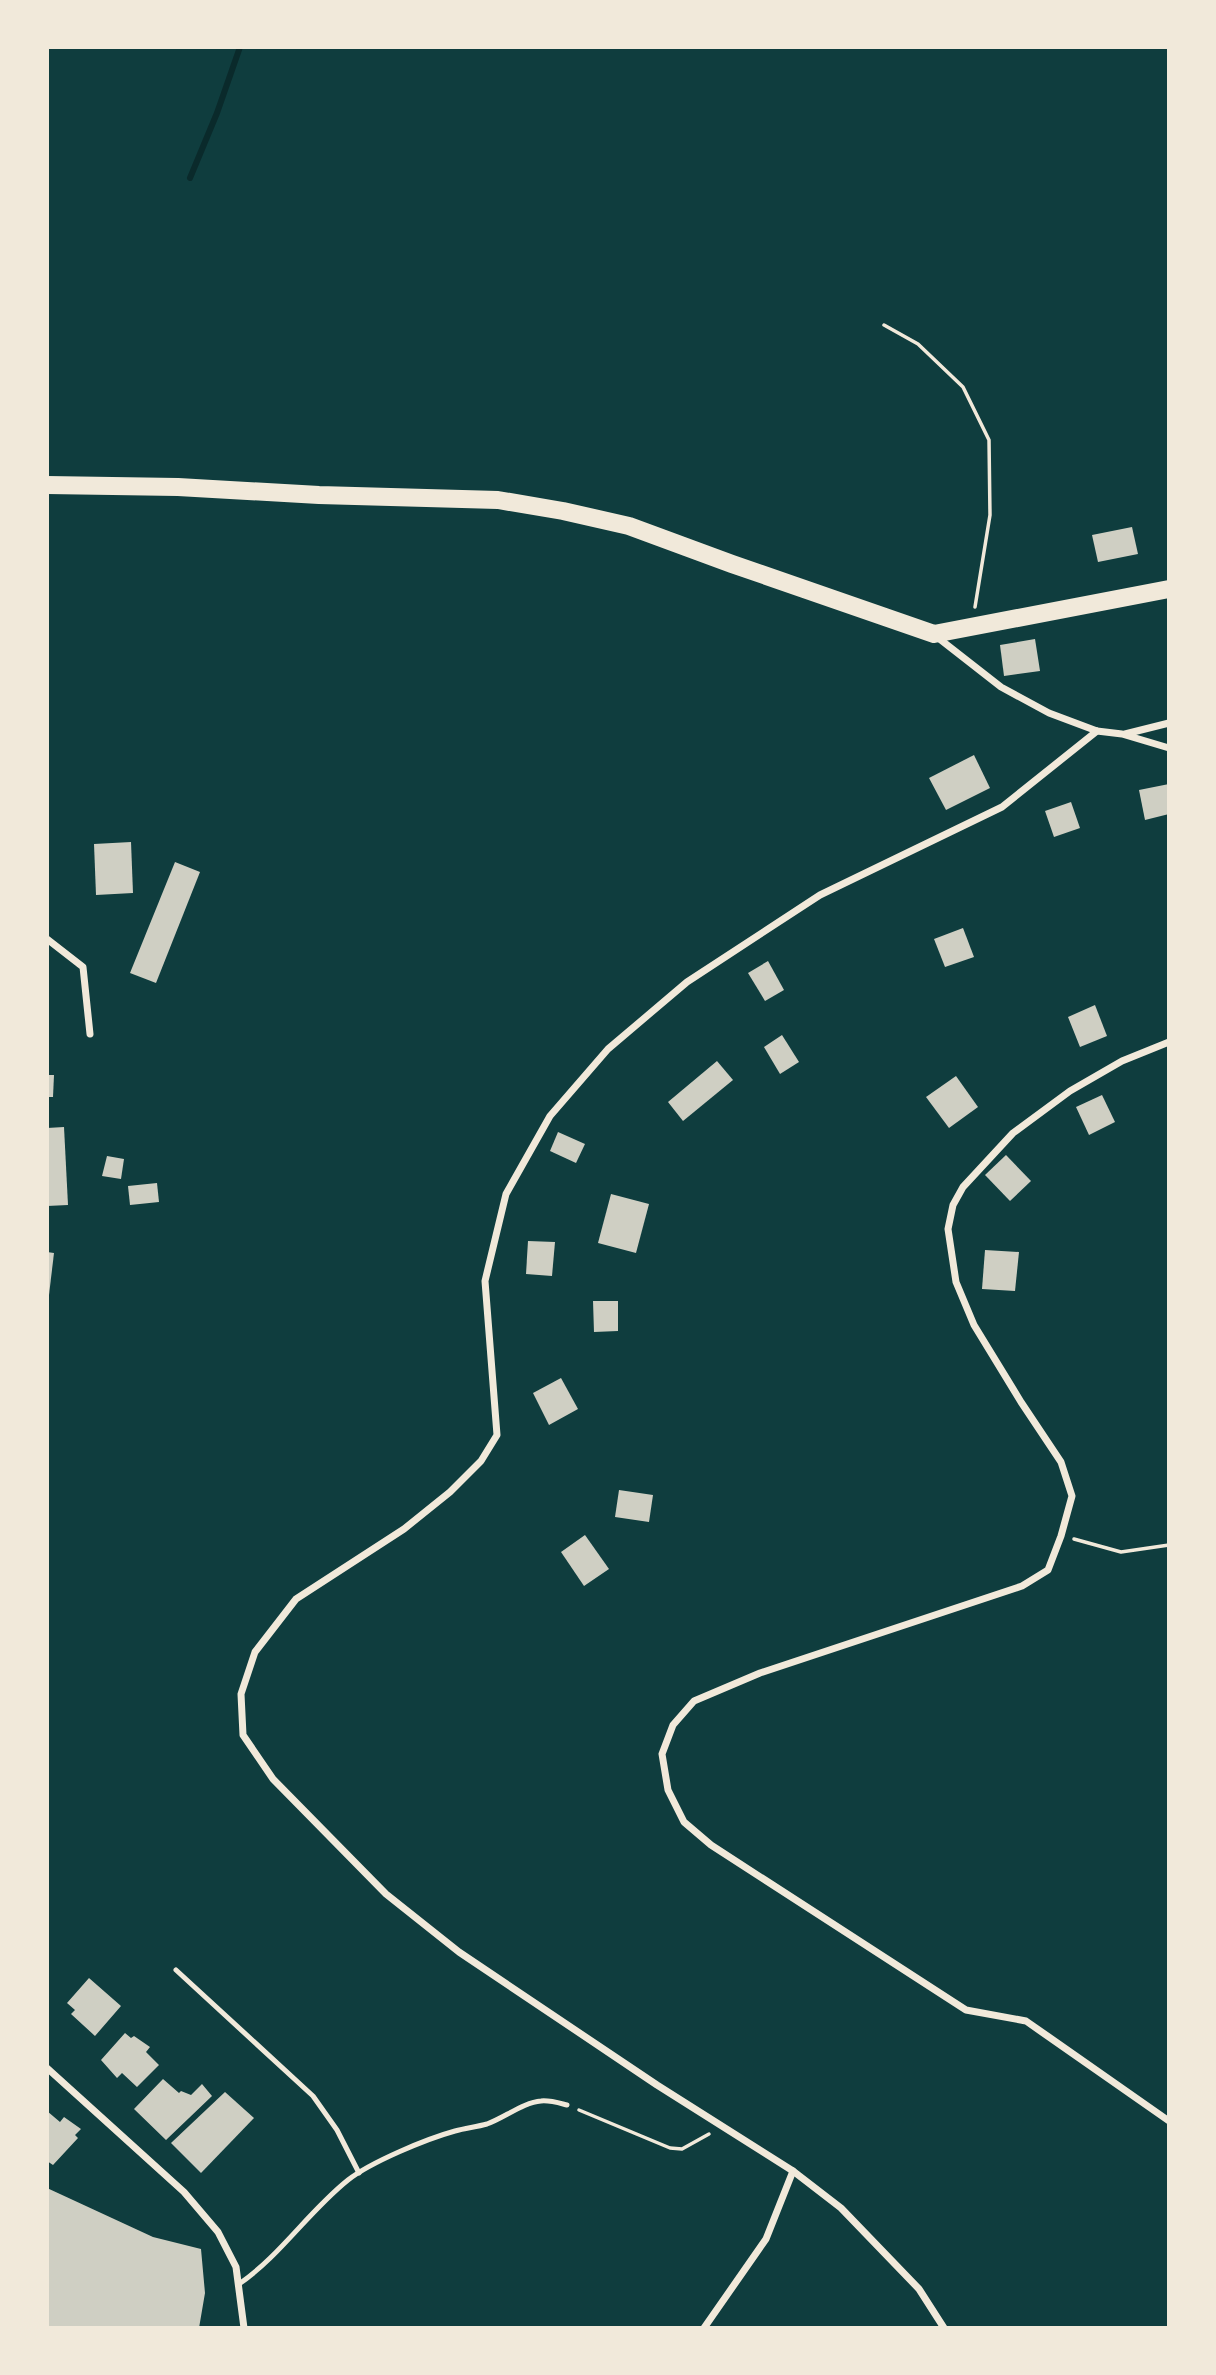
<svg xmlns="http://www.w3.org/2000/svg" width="1216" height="2375" viewBox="0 0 1216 2375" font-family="'IBM Plex Sans',sans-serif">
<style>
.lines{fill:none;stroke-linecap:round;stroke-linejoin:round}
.stream{stroke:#0a2a2b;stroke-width:6}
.building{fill:#cfcfc3}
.path{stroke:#f1e9da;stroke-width:3.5}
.service{stroke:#f1e9da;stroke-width:5}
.minor{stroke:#f1e9da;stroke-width:7}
.primary{stroke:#f1e9da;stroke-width:18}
</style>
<rect width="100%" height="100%" fill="#0f3d3e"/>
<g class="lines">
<path class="stream" d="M 190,178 L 217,113 L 240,47"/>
</g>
<g class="building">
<path d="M 1132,527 L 1138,554 L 1098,562 L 1092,535 Z"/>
<path d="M 1035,639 L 1040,671 L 1004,676 L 1000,645 Z"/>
<path d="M 974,755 L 990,788 L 946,810 L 929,778 Z"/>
<path d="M 1169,784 L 1169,814 L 1145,820 L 1139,790 Z"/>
<path d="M 1071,802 L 1080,828 L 1054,837 L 1045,811 Z"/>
<path d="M 131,842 L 133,893 L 96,895 L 94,844 Z"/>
<path d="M 175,862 L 200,872 L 156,983 L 130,973 Z"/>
<path d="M 963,928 L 974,957 L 945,967 L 934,939 Z"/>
<path d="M 768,961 L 784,990 L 765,1001 L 748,973 Z"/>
<path d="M 1095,1005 L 1107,1036 L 1080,1047 L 1068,1017 Z"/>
<path d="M 782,1035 L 799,1062 L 780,1074 L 764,1047 Z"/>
<path d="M 717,1061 L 733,1080 L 683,1121 L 668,1102 Z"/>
<path d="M 47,1075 L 54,1075 L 53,1097 L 47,1097 Z"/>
<path d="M 956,1076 L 978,1107 L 949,1128 L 926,1097 Z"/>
<path d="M 1102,1095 L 1115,1122 L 1089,1135 L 1076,1107 Z"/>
<path d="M 64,1127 L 68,1205 L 47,1206 L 47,1128 Z"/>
<path d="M 558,1132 L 585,1144 L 576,1163 L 550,1151 Z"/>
<path d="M 1006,1155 L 1031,1181 L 1010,1201 L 985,1175 Z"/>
<path d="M 107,1156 L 124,1159 L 121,1179 L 102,1176 Z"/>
<path d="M 157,1183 L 159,1202 L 130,1205 L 128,1186 Z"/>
<path d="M 611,1194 L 649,1204 L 636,1253 L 598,1243 Z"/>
<path d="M 528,1241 L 555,1242 L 552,1276 L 526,1274 Z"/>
<path d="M 985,1250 L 1019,1252 L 1015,1291 L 982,1289 Z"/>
<path d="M 47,1252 L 54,1253 L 49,1295 L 47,1295 Z"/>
<path d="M 593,1301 L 618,1301 L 618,1331 L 594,1332 Z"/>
<path d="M 561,1378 L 578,1409 L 549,1425 L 533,1393 Z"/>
<path d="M 619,1490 L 653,1495 L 649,1522 L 615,1517 Z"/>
<path d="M 585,1535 L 609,1569 L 584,1586 L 561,1552 Z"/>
<path d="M 89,1978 L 121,2006 L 95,2036 L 71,2014 L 75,2010 L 67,2003 Z"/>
<path d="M 125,2033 L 131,2038 L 134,2036 L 150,2047 L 146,2052 L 159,2065 L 137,2087 L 122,2073 L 117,2078 L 101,2060 Z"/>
<path d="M 163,2079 L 179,2093 L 181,2091 L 191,2095 L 202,2084 L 212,2096 L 166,2140 L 134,2109 Z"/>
<path d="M 225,2092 L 254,2118 L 201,2173 L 171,2143 Z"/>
<path d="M 47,2111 L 60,2122 L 64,2117 L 81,2129 L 75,2135 L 78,2138 L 53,2165 L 47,2161 Z"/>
<path d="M 47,2188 L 153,2237 L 201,2249 L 205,2293 L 199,2328 L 47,2328 Z"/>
</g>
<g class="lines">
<g class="path">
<path d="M 884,325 L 918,344 L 963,387 L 989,440 L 990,515 L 975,607"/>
<path d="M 1074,1539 L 1121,1552 L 1169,1545"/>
<path d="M 579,2110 L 670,2148 L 682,2149 L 709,2134"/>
</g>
<g class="service">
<path d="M 176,1970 L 313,2096 L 337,2130 L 359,2173"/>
<path d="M 239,2284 C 280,2256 308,2212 348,2180 C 371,2162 426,2139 455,2131 C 466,2128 476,2127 487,2124 C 504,2118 524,2102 541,2101 C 549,2100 559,2103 567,2105"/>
</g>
<g class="minor">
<path d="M 937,637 L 1001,687 L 1049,713 L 1097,731 L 1122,734 L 1169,748"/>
<path d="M 1125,734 L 1169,723"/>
<path d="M 47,939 L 83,967 L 90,1034"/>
<path d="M 1169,1042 L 1122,1061 L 1070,1091 L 1013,1133 L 963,1187 L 953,1205 L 948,1229 L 956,1282 L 974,1325 L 1021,1402 L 1061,1462 L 1072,1496 L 1061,1536 L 1048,1570 L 1022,1586 L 760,1673 L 694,1701 L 673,1725 L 662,1754 L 668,1790 L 684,1822 L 711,1845 L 966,2010 L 1026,2021 L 1169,2121"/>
<path d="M 47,2068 L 184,2192 L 218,2232 L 236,2267 L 244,2328"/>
<path d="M 793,2171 L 841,2208 L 919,2289 L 944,2328"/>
<path d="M 704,2328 L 766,2239 L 793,2171 L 657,2085 L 459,1952 L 386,1894 L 273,1779 L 243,1735 L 241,1694 L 255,1652 L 296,1599 L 404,1529 L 450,1492 L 481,1461 L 497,1435 L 485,1281 L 506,1194 L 550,1116 L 608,1049 L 687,982 L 820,895 L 1002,807 L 1097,731"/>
</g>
<path class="primary" d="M 47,485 L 178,487 L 319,495 L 498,500 L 563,511 L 629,526 L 732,564 L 934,634 L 1169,589"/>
</g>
<rect width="1216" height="2375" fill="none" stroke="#f1e9da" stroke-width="98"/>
</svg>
